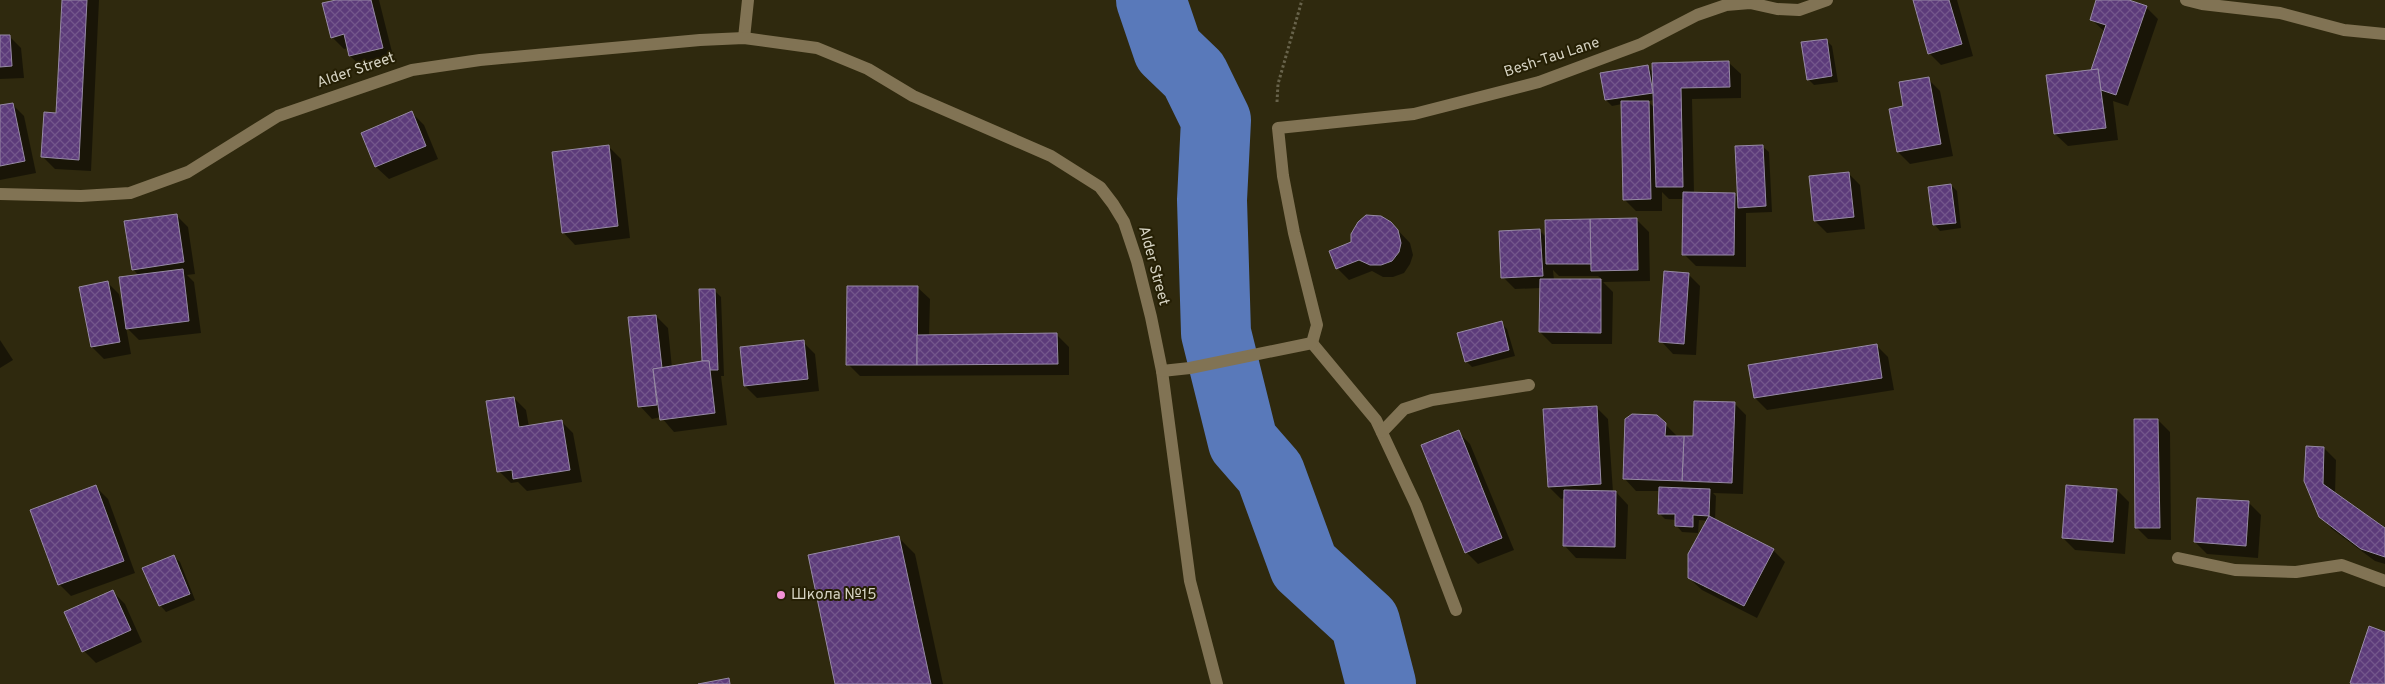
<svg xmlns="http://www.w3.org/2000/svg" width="2385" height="684" viewBox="0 0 2385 684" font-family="Overpass,sans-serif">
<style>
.shadow{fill:#0007;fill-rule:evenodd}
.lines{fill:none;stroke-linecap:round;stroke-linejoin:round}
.river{stroke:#5979ba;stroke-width:70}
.building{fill:url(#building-cross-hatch);stroke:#978aa5}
.path{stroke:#68634b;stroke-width:3;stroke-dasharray:2.5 2.5;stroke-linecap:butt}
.minor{stroke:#817354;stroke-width:12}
.poi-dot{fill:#f391d5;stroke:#251f04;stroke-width:2}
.labels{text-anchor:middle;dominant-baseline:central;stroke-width:4;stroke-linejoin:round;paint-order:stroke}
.street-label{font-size:15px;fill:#d6d3c3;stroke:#251f04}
.poi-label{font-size:15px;fill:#d6d3c3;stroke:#251f04;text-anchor:start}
</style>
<defs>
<pattern id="building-cross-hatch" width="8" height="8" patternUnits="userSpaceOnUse" patternTransform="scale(1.25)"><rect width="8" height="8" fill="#5c3b7a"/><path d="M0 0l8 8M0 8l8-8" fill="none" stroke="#73568b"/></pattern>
</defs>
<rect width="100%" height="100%" fill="#2f290e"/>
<g class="shadow">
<path d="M 63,0 L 99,0 L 91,171 L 55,169 L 43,157 L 58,114 Z"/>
<path d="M 338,0 L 379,0 L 394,60 L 363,68 L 350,56 L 348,48 L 344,49 L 332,37 Z"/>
<path d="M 1914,0 L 1957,0 L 1973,56 L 1941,65 L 1929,53 Z"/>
<path d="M 2098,0 L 2125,0 L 2146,7 L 2158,19 L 2128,106 L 2113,101 L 2118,140 L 2068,146 L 2055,134 L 2092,71 L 2105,32 L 2091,19 Z"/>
<path d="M 9,36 L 21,48 L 24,78 L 0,79 L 0,37 Z"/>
<path d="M 1826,40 L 1832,46 L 1838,82 L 1814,85 L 1808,79 Z"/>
<path d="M 1728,62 L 1741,74 L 1741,98 L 1692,99 L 1694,193 L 1734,194 L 1739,199 L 1762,146 L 1769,152 L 1772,212 L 1746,213 L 1746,267 L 1696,266 L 1684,254 L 1684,199 L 1669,199 L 1662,192 L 1662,211 L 1636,211 L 1624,199 L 1622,104 L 1612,106 L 1606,100 L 1648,67 L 1654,73 ZM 1655,100 L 1655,108 L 1647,101 Z"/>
<path d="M 1928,79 L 1940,91 L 1953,156 L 1910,164 L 1898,152 L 1904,107 Z"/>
<path d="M 12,104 L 24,116 L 36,173 L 0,180 L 0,106 Z"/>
<path d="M 412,113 L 424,125 L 438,159 L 389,179 L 376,167 L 362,133 Z"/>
<path d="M 608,146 L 621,159 L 630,238 L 575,245 L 563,232 Z"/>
<path d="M 1848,173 L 1860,185 L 1865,229 L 1827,233 L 1815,221 Z"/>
<path d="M 1951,185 L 1957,191 L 1961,228 L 1940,231 L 1934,224 Z"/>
<path d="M 176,215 L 188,227 L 195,274 L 187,275 L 194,282 L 201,333 L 139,340 L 126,327 L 131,354 L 104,359 L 92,347 L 80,288 L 107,282 L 119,294 L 123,311 L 125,311 L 139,276 L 133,269 Z"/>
<path d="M 1637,220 L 1649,232 L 1650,281 L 1603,282 L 1613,292 L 1612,344 L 1552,344 L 1540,332 L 1541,288 L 1515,289 L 1503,277 L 1539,230 L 1547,238 ZM 1553,270 L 1559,276 L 1598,276 L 1603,280 L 1554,280 Z"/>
<path d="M 1391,223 L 1410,243 L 1413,255 L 1410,264 L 1404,273 L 1393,277 L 1383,277 L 1372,271 L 1349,280 L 1337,268 L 1352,243 Z"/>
<path d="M 1688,274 L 1700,286 L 1696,355 L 1673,354 L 1661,341 Z"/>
<path d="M 917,287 L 930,299 L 929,337 L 1056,334 L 1069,347 L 1069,375 L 860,376 L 848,364 Z"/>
<path d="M 715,291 L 721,297 L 724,376 L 721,376 L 727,425 L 674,432 L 661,417 L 652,419 L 640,406 L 656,316 L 668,328 L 672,368 L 705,363 Z"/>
<path d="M 1501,323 L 1507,329 L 1515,356 L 1472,367 L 1466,361 Z"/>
<path d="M 0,340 L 13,360 L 0,368 Z"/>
<path d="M 803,342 L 815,354 L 819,391 L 757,398 L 745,386 Z"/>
<path d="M 1876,345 L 1888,357 L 1894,390 L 1767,410 L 1755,398 Z"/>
<path d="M 514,398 L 526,410 L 529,427 L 561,421 L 573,433 L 582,482 L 527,491 L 518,482 L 511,483 L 499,471 Z"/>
<path d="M 1734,403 L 1746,415 L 1743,494 L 1713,493 L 1716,496 L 1715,520 L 1773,550 L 1785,562 L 1757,618 L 1702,590 L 1689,578 L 1708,521 L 1699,520 L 1698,533 L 1682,532 L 1676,525 L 1676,520 L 1665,519 L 1659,513 L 1660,491 L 1636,491 L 1624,478 L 1665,424 L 1677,436 L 1676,437 L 1694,437 Z"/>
<path d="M 1596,407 L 1608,419 L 1613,492 L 1616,492 L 1628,505 L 1626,559 L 1576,558 L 1564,545 L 1565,498 L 1561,499 L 1549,487 Z"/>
<path d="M 2158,420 L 2170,432 L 2171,540 L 2148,539 L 2136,527 Z"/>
<path d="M 1458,432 L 1470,444 L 1514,550 L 1478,564 L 1466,552 Z"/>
<path d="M 2324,448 L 2336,460 L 2335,494 L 2385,529 L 2385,564 L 2375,561 L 2332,529 L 2320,516 Z"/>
<path d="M 96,487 L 108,499 L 135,573 L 71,596 L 59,584 Z"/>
<path d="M 2117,490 L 2129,502 L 2125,554 L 2075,550 L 2063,538 Z"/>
<path d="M 2249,503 L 2261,515 L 2258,558 L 2207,554 L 2195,542 Z"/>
<path d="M 898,537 L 915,554 L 943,684 L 837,684 Z"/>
<path d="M 173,556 L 180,562 L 195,600 L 166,612 L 160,605 Z"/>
<path d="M 113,592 L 125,604 L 142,642 L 96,663 L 84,651 Z"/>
</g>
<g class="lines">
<path class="river" d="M 1151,0 L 1168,50 L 1194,75 L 1216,120 L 1212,200 L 1216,333 L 1243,442 L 1270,473 L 1304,566 L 1365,622 L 1381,684"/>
</g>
<g class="building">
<path d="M 62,0 L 87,0 L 79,160 L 41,157 L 44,112 L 56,113 Z"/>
<path d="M 336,0 L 371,0 L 383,48 L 349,56 L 344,34 L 331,38 L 322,3 Z"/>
<path d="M 1913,0 L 1949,0 L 1962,44 L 1928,54 Z"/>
<path d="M 2096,0 L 2129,0 L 2147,6 L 2116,95 L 2101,90 L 2098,69 L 2091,70 L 2106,25 L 2090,20 Z"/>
<path d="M 0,35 L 10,35 L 12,66 L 0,67 Z"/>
<path d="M 1827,39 L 1832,76 L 1807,80 L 1801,42 Z"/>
<path d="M 1729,61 L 1730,87 L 1681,88 L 1683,187 L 1656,187 L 1652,63 Z"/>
<path d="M 1648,65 L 1653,93 L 1605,100 L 1600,73 Z"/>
<path d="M 2098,69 L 2106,128 L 2054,134 L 2046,75 Z"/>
<path d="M 1929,77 L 1941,144 L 1897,152 L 1889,109 L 1903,106 L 1899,82 Z"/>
<path d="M 1621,101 L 1649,101 L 1651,199 L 1623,200 Z"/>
<path d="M 13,103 L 25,161 L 0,166 L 0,105 Z"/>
<path d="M 412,111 L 426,146 L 375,167 L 361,133 Z"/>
<path d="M 609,145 L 618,226 L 562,233 L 552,152 Z"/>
<path d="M 1763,145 L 1766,206 L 1738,208 L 1735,146 Z"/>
<path d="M 1849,172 L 1854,217 L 1814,221 L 1809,176 Z"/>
<path d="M 1951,184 L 1956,223 L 1933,225 L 1928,187 Z"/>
<path d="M 1683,192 L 1735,193 L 1734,255 L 1682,255 Z"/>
<path d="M 177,214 L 184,262 L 132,270 L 124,221 Z"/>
<path d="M 1366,215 L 1381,216 L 1391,222 L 1398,230 L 1401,243 L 1399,252 L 1392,261 L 1381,265 L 1370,265 L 1359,260 L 1336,269 L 1329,251 L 1351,242 L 1351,234 L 1358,222 Z"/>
<path d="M 1637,218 L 1638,270 L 1591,271 L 1590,219 Z"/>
<path d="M 1590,219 L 1591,264 L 1546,264 L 1545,220 Z"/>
<path d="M 1540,229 L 1543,276 L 1501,278 L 1499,231 Z"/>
<path d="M 183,269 L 189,321 L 126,329 L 119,277 Z"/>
<path d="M 1664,271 L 1689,273 L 1684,344 L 1659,342 Z"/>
<path d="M 1540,279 L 1601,279 L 1601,333 L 1539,332 Z"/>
<path d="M 108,281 L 120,342 L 91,347 L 79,287 Z"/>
<path d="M 847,286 L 918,286 L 917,365 L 846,365 Z"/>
<path d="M 699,289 L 715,289 L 718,370 L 710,370 L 709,361 L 702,361 Z"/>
<path d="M 656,315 L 662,368 L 653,369 L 657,405 L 638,407 L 628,317 Z"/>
<path d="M 1502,321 L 1509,350 L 1465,362 L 1457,333 Z"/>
<path d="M 1057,333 L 1058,364 L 917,365 L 917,335 Z"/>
<path d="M 804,340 L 808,379 L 744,386 L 740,347 Z"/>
<path d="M 1877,344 L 1882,378 L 1754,398 L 1748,365 Z"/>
<path d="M 702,361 L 709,361 L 715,413 L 660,420 L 653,369 Z"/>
<path d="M 514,397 L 519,427 L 562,420 L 570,470 L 513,479 L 512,470 L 497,472 L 486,401 Z"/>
<path d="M 1694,401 L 1735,402 L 1732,483 L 1682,481 L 1684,436 L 1693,436 Z"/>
<path d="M 1597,406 L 1601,484 L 1548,487 L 1543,409 Z"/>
<path d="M 1632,414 L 1657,415 L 1666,423 L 1665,436 L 1684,436 L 1682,481 L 1623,479 L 1625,419 Z"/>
<path d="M 2134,419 L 2158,419 L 2160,528 L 2135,528 Z"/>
<path d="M 1459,430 L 1502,538 L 1465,553 L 1421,445 Z"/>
<path d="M 2306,446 L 2324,447 L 2323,484 L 2385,528 L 2385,557 L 2361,549 L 2319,517 L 2304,481 Z"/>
<path d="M 96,485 L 124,561 L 58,585 L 30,510 Z"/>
<path d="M 2066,485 L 2117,489 L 2113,542 L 2062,538 Z"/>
<path d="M 1659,487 L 1710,489 L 1709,516 L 1693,515 L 1693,527 L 1675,526 L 1675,514 L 1658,514 Z"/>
<path d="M 1564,490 L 1616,491 L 1615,547 L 1563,546 Z"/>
<path d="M 2197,498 L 2249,501 L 2246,546 L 2194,542 Z"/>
<path d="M 1709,516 L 1774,549 L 1744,606 L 1688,578 L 1688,554 Z"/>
<path d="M 899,536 L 931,684 L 835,684 L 808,555 Z"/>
<path d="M 174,555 L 190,594 L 159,606 L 142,568 Z"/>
<path d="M 113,590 L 131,630 L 82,652 L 64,612 Z"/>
<path d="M 2369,626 L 2385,632 L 2385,684 L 2352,684 L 2350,683 Z"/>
<path d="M 729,678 L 730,684 L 698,684 Z"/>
</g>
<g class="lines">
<path class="path" d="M 1277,102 L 1278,84 L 1302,0"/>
<g class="minor">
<path d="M 2186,0 L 2202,4 L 2280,13 L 2344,30 L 2385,34"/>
<path d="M 744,38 L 748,0"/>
<path d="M 0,194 L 81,196 L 130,193 L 188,172 L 278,116 L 412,70 L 480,60 L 700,40 L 744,38 L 817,48 L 868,69 L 913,96 L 1051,156 L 1100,187 L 1113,204 L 1124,222 L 1137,261 L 1151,317 L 1162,371 L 1190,581 L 1217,684"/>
<path d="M 1312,343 L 1376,420 L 1416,505 L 1456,610"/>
<path d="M 1162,371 L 1190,368 L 1312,343 L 1317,325 L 1294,233 L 1283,176 L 1278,128 L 1414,114 L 1539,82 L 1641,44 L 1697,15 L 1726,5 L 1750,3 L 1777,9 L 1799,10 L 1827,0"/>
<path d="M 1382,432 L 1404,409 L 1432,400 L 1529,385"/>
<path d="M 2178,558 L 2235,570 L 2296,572 L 2342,565 L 2385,581"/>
</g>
</g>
<circle class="poi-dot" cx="781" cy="595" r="5"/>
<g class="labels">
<g class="street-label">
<text transform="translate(1552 58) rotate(-18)">Besh-Tau Lane</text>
<text transform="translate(356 71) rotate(-19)">Alder Street</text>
<text transform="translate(1153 266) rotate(75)">Alder Street</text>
</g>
<g class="poi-label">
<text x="791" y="595">Школа №15</text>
</g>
</g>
</svg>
